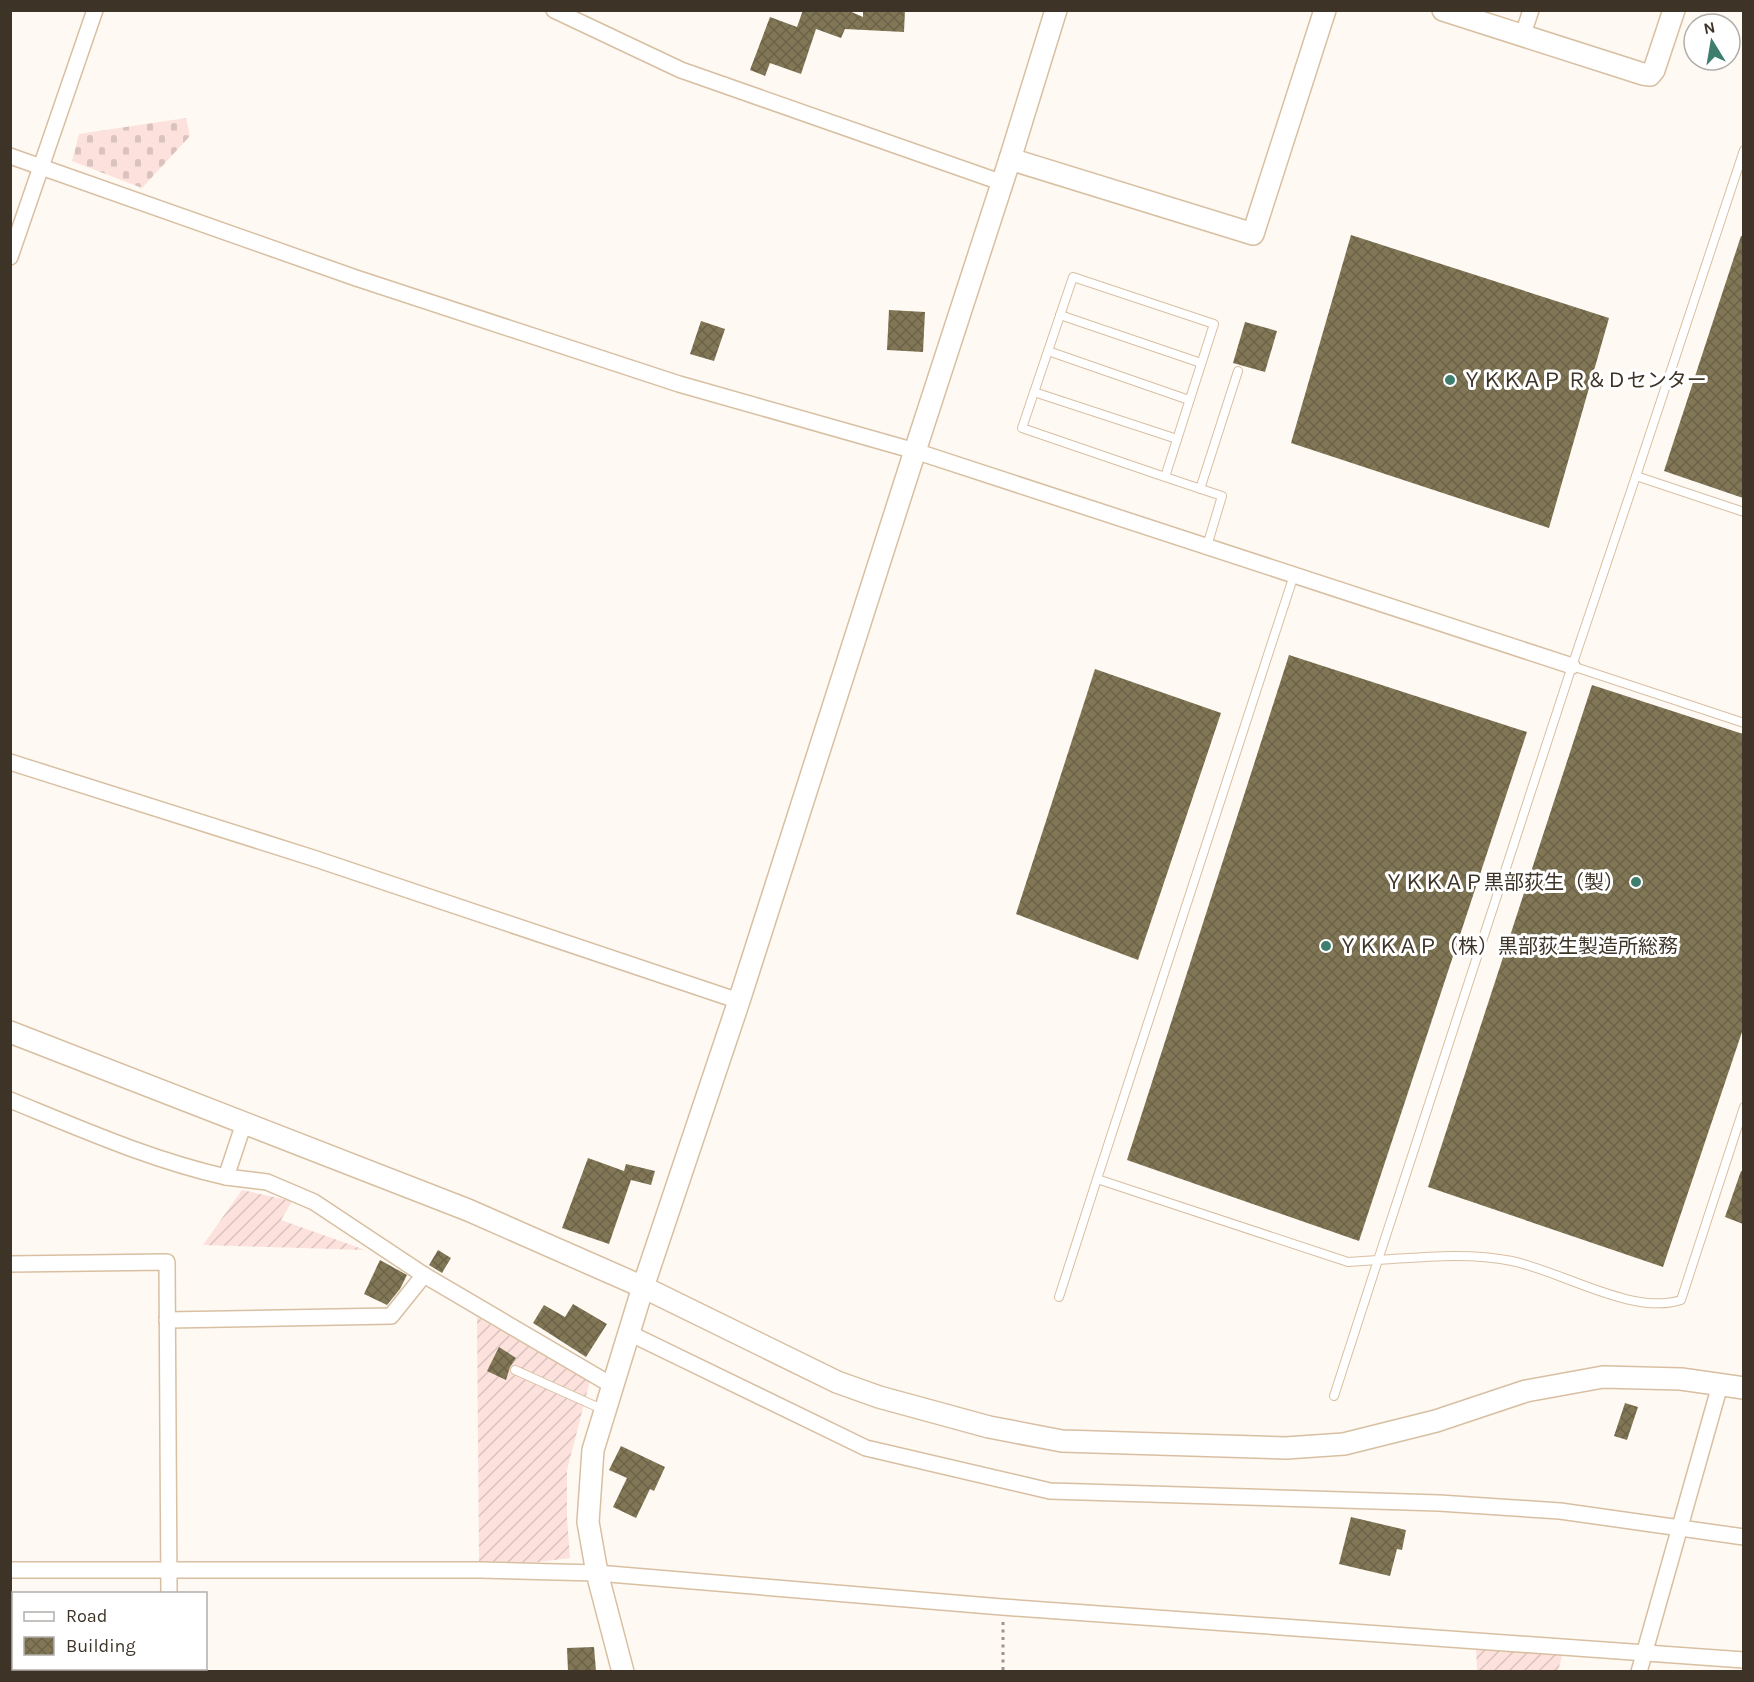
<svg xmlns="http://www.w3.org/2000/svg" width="1754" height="1682" viewBox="0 0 1754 1682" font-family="Karla,'Noto Sans JP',sans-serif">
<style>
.cemetery{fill:url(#cemetery-stones)}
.garden{fill:url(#garden-furrows)}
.building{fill:url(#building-cross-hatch)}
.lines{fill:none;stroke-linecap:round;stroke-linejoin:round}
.lane-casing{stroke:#d8bfa2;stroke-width:10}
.street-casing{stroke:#d8bfa2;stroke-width:18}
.secondary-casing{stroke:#d8bfa2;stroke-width:24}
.path{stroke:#9b948b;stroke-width:3;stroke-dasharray:3 4.5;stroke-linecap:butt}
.lane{stroke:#fff;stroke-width:8}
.street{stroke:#fff;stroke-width:15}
.secondary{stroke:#fff;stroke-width:21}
.poi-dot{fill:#3d7e6f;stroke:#fff;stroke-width:2}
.labels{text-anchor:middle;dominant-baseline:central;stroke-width:6;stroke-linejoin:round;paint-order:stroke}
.poi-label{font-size:20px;fill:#3d3327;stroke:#fff;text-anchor:start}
</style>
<defs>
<pattern id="cemetery-stones" width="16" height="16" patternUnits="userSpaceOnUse" patternTransform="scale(1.5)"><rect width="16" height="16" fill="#fde1dc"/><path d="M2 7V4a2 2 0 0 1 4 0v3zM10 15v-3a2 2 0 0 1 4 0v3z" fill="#dac2bd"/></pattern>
<pattern id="garden-furrows" width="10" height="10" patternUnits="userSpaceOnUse" patternTransform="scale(1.5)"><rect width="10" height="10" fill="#fde1dc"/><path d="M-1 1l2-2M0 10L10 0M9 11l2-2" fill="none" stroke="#dac2bd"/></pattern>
<pattern id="building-cross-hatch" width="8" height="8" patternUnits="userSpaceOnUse" patternTransform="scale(1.5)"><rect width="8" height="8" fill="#817756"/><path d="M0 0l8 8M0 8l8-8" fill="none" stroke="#6b6247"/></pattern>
</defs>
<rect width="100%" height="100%" fill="#fef9f3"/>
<path class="cemetery" d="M 186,118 L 190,136 L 142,188 L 72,161 L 79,134 Z"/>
<g class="garden">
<path d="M 242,1190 L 292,1201 L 281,1220 L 365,1250 L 203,1245 Z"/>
<path d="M 477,1317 L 590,1381 L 567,1470 L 567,1518 L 570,1558 L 530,1563 L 479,1562 Z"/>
<path d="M 1476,1647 L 1563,1653 L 1558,1671 L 1477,1671 Z"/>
</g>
<g class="building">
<path d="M 803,10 L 847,10 L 863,17 L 863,10 L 905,10 L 904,32 L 845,29 L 841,38 L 816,29 L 801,74 L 770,63 L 765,76 L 750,70 L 770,17 L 797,27 Z"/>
<path d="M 1351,235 L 1609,318 L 1549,528 L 1291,443 Z"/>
<path d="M 1741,236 L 1743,236 L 1743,498 L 1664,471 Z"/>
<path d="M 889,310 L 925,312 L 923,352 L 887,350 Z"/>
<path d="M 701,321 L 725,329 L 714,361 L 690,354 Z"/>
<path d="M 1245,322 L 1277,331 L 1265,372 L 1233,363 Z"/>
<path d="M 1289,655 L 1527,732 L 1359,1241 L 1127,1160 Z"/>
<path d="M 1095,669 L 1221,713 L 1138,960 L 1016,914 Z"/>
<path d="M 1592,685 L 1743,734 L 1743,1029 L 1663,1267 L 1428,1187 Z"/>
<path d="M 588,1158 L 624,1171 L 626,1164 L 655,1171 L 651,1185 L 631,1180 L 609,1244 L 562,1228 Z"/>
<path d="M 1741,1171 L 1743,1171 L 1743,1224 L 1725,1217 Z"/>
<path d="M 438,1250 L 451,1258 L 442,1273 L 429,1265 Z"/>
<path d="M 380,1260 L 407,1275 L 400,1289 L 387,1305 L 364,1294 Z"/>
<path d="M 573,1304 L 607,1324 L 586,1357 L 533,1323 L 544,1305 L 565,1317 Z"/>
<path d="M 499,1347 L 516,1358 L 510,1367 L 506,1380 L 487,1371 Z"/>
<path d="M 1625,1403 L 1638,1407 L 1627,1440 L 1614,1436 Z"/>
<path d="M 621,1446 L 665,1467 L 654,1491 L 650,1489 L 636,1518 L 613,1507 L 627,1478 L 609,1470 Z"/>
<path d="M 1351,1517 L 1406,1530 L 1402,1550 L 1397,1549 L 1390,1576 L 1339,1564 Z"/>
<path d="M 594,1647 L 596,1671 L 568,1671 L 567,1648 Z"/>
</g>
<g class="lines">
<defs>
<g id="lane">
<path d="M 1744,150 L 1636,476 L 1744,512"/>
<path d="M 1060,315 L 1201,363"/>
<path d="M 1048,351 L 1189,400"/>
<path d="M 1034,392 L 1177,439"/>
<path d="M 1165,477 L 1022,428 L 1073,277 L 1214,324 L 1165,477 L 1222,496 L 1207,546"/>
<path d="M 1200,489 L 1238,371"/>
<path d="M 1294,575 L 1097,1179 L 1348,1262 L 1378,1260 L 1572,666 L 1636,476"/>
<path d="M 1572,666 L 1744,723"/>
<path d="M 1059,1297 L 1097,1179"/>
<path d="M 515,1370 L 604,1410"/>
<path d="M 1334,1396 L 1378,1260 C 1423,1257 1468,1252 1512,1261 C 1561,1271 1633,1316 1681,1300 L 1744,1107"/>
</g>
<g id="street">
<path d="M 554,10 L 681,70 L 1003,183"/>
<path d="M 1522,37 L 1531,10"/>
<path d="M 10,156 L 356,278 L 679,384 L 915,451 L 1572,666"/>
<path d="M 10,257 L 95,10"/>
<path d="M 10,762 L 313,858 L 739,1001"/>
<path d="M 10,1100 C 81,1129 151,1160 226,1177 L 244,1123"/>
<path d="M 10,1264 L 167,1262 L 169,1594"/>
<path d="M 424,1275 L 613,1386"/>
<path d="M 167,1320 L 391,1316 L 424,1275 L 314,1202 L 267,1182 L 226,1177"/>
<path d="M 629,1333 L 866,1448 L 1050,1491 L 1439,1503 L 1560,1511 L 1744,1537"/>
<path d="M 10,1570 L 480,1570 L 597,1573 L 1002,1607 L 1744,1660"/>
<path d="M 169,1672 L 169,1668"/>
<path d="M 1639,1672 L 1720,1385"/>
</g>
<g id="secondary">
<path d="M 1443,10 L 1643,74 L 1650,75 L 1654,70 L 1674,10"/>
<path d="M 1010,159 L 1253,234 L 1325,10"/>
<path d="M 10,1032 L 468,1210 L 643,1287 L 837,1382 L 879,1397 L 989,1427 L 1062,1441 L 1286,1448 L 1344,1444 L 1436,1421 L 1526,1391 L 1603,1377 L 1681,1379 L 1744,1388"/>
<path d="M 623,1672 L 597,1573 L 588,1522 L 593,1450 L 643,1287 L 739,1001 L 915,451 L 1010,159 L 1056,10"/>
</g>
</defs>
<use href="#lane" class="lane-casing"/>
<use href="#street" class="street-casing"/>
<use href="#secondary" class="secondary-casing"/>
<path class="path" d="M 1003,1622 L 1003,1672"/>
<use href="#lane" class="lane"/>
<use href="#street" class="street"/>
<use href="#secondary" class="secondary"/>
</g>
<g class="poi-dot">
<circle cx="1450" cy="380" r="6"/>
<circle cx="1636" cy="882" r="6"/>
<circle cx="1326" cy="946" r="6"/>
</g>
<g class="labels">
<g class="poi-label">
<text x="1462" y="380">ＹＫＫＡＰ Ｒ＆Ｄセンター</text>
<text x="1624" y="882" text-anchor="end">ＹＫＫＡＰ黒部荻生（製）</text>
<text x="1338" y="946">ＹＫＫＡＰ（株）黒部荻生製造所総務</text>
</g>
</g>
<rect width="1754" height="1682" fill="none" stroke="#3d3327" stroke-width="24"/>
<rect x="12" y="1592" width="195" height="78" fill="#ffffff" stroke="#b1ada9" stroke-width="1.5"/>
<rect x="24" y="1612" width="30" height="9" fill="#ffffff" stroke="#b1ada9" stroke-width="1.5"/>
<text x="66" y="1622" font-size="18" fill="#3d3327">Road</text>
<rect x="24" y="1637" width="30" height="18" fill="url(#building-cross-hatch)" stroke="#b1ada9" stroke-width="1.5"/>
<text x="66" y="1652" font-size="18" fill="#3d3327">Building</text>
<g transform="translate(1712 42) rotate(349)"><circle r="28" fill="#ffffff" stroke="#b1ada9" stroke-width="1.5"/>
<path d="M0-4.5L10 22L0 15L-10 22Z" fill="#3d7e6f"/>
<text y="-9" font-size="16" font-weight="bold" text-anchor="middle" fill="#3d3327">N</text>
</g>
</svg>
